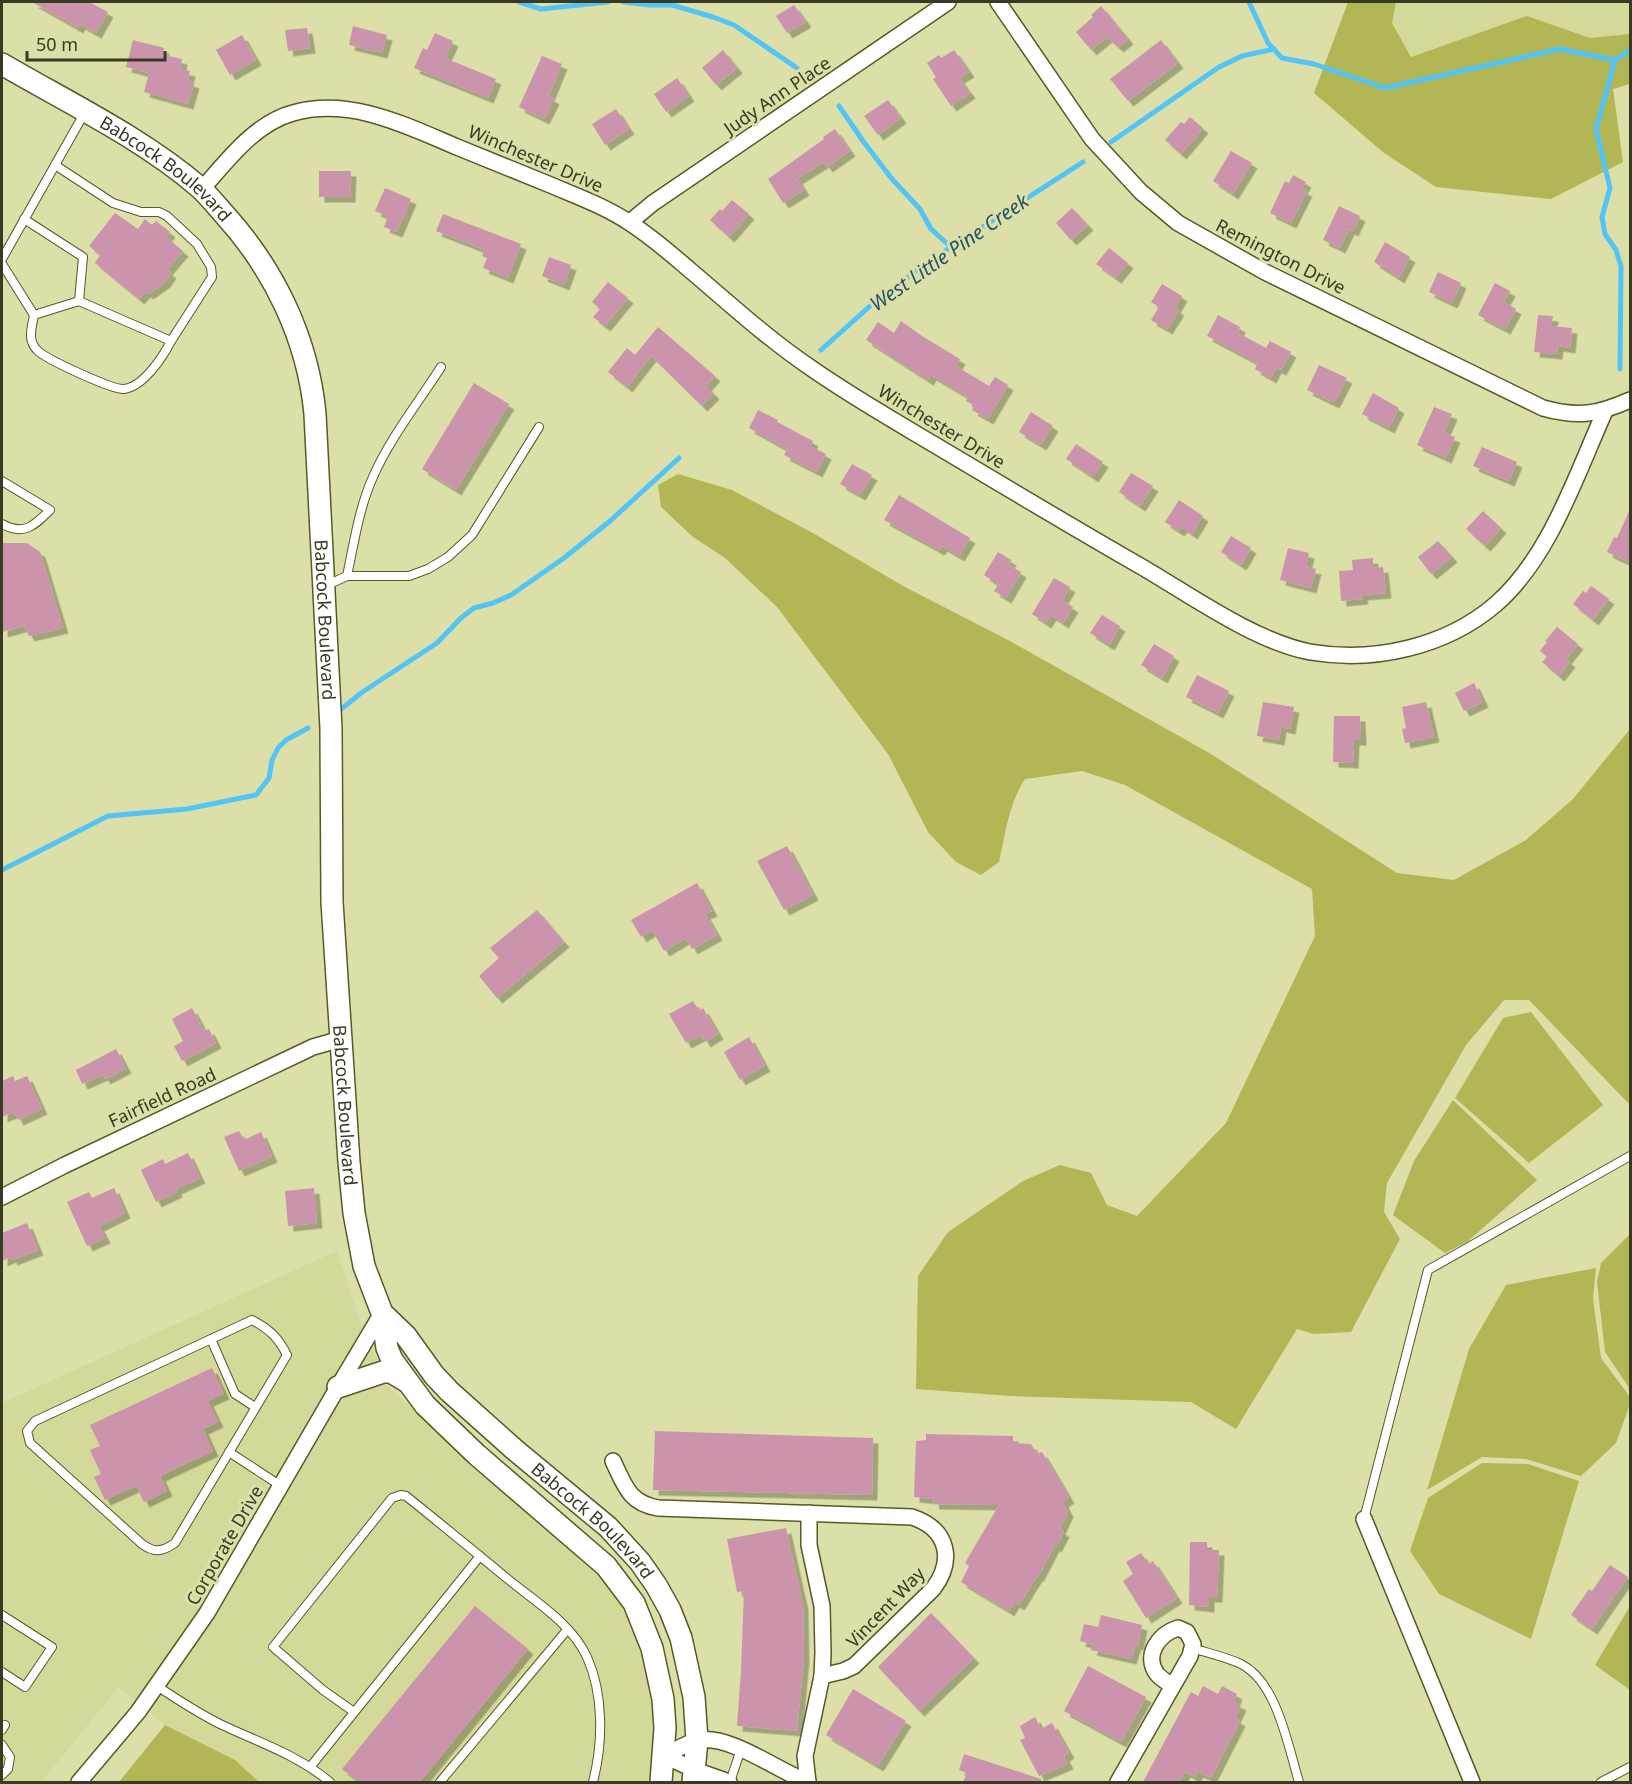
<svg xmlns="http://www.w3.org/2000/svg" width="1632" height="1784" viewBox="0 0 1632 1784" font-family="'Noto Sans',sans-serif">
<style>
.built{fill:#d4d898}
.green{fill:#b2b655}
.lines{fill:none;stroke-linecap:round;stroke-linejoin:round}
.stream{stroke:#53c4f6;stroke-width:5}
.building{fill:#cb94ac;filter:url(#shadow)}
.lane-casing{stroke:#585a25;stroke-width:10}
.street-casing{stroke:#585a25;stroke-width:18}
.secondary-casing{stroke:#585a25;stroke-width:24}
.lane{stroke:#fff;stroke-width:8}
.street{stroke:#fff;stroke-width:15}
.secondary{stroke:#fff;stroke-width:21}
.labels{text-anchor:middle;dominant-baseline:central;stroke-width:6;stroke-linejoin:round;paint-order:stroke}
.street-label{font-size:18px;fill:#393a24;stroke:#dcdfa7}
.water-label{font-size:20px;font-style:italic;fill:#245368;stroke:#dcdfa7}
</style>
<defs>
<filter id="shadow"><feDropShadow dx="5.5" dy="5.5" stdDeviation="0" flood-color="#0004"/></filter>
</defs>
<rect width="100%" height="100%" fill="#dcdfa7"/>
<g class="built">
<path d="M 1396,2 L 1630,2 L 1630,34 L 1590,38 L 1527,16 L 1411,57 L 1392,22 Z"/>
<path d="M 337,1251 L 356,1310 L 390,1389 L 597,1574 L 620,1600 L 637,1635 L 652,1695 L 656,1755 L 651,1782 L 259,1782 L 235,1760 L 165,1725 L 119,1687 L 41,1782 L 2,1782 L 2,1403 Z"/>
</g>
<g class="green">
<path d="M 1348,2 L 1396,2 L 1392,23 L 1411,57 L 1527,16 L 1590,38 L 1630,34 L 1630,84 L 1613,89 L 1623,162 L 1551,199 L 1436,187 L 1384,153 L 1314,93 Z"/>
<path d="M 678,474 L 732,490 L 811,532 L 905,587 L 1008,640 L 1211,754 L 1397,873 L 1454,880 L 1526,840 L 1573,799 L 1630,729 L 1630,1105 L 1529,1000 L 1504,1000 L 1466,1045 L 1387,1183 L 1384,1212 L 1400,1239 L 1351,1332 L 1314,1334 L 1297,1329 L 1236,1429 L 1191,1402 L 1011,1396 L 916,1389 L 918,1276 L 948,1232 L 1023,1181 L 1060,1165 L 1091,1173 L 1107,1205 L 1137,1216 L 1226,1123 L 1315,936 L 1312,889 L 1125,785 L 1082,771 L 1025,779 C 1009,803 1005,834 999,862 L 981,875 L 956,862 L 928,832 L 888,754 L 777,607 L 725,558 L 693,537 L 661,507 L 658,485 Z"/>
<path d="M 1531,1012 L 1603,1105 L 1529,1163 L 1455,1098 L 1503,1018 Z"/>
<path d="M 1453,1100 L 1537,1180 L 1467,1242 L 1445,1253 L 1393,1215 L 1414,1161 Z"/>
<path d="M 1630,1234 L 1630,1389 L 1605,1352 L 1597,1282 L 1601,1263 Z"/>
<path d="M 1596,1268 L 1593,1299 L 1601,1358 L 1630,1397 L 1630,1404 L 1616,1443 L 1581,1476 L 1526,1459 L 1482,1457 L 1427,1490 L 1469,1349 L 1506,1285 Z"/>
<path d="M 1482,1463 L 1528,1464 L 1579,1481 L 1531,1639 L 1439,1594 L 1410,1551 L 1428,1498 Z"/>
<path d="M 1630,1606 L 1630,1690 L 1595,1665 Z"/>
<path d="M 165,1725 L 235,1760 L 259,1782 L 119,1782 Z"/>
</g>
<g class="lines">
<g class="stream">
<path d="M 519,2 L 541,9 L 608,2"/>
<path d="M 623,2 L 650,5 L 672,5 L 713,17 L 734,25 L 797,68"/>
<path d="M 1249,2 L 1268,43 L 1282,58 L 1314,64 L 1385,88 L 1560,49 L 1615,60 L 1630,50"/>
<path d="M 1615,60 L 1596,129 L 1610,188 L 1602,217 L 1605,234 L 1616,250 L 1621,266 L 1620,369"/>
<path d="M 839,106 L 863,141 L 892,179 L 920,209 L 931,229 L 951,247"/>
<path d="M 1111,142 L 1219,67 L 1242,56 L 1274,49"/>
<path d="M 821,350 L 879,298 L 939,255 L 1083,162"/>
<path d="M 340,710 L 361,693 L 437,643 L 461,618 L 474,608 L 493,603 L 511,595 L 564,558 L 610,521 L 679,458"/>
<path d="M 2,870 L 108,816 L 187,809 L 256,795 L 269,778 L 272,760 L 278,748 L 286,740 L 308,728"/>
</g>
</g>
<g class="building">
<path d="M 32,2 L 89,2 L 108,12 L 96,33 L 80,24 L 78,28 Z"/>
<path d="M 794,5 L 806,22 L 787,33 L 776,16 Z"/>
<path d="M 1101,6 L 1128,39 L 1118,47 L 1107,37 L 1091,50 L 1076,32 L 1093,17 L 1091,15 Z"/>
<path d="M 353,26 L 387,35 L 382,53 L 349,45 Z"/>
<path d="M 307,28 L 310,48 L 288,51 L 285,30 Z"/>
<path d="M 435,33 L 453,41 L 445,58 L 496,79 L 488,98 L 414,68 L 423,48 L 427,50 Z"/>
<path d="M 242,35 L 256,60 L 230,75 L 216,50 Z"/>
<path d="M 133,40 L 164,48 L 163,55 L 182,59 L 180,69 L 190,71 L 188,81 L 194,83 L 188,104 L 144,92 L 149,73 L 126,67 Z"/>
<path d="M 1161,40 L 1178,63 L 1128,101 L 1110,79 Z"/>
<path d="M 723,50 L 737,68 L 716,85 L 702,68 Z"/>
<path d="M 954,50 L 969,72 L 959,78 L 970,93 L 951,106 L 933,79 L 936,77 L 927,63 L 939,55 L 941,58 Z"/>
<path d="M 542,56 L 562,64 L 549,96 L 554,99 L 544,119 L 519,107 Z"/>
<path d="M 677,78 L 689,96 L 666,112 L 654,94 Z"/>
<path d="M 888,100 L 901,118 L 878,135 L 864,116 Z"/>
<path d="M 616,109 L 629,129 L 605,145 L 592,124 Z"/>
<path d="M 1190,117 L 1203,128 L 1181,154 L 1165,140 L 1181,122 L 1184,124 Z"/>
<path d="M 835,129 L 850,151 L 827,167 L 824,162 L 797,179 L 804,190 L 783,203 L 768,179 L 824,139 L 823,137 Z"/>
<path d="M 1231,151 L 1252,163 L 1233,194 L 1213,181 Z"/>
<path d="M 319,171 L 351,171 L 350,197 L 319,197 Z"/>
<path d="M 1293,175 L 1306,182 L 1302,189 L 1307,191 L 1291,223 L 1270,213 L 1285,181 L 1289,183 Z"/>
<path d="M 385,188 L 411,199 L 397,232 L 384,227 L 388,216 L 375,211 Z"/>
<path d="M 732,200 L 749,214 L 729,237 L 710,220 L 720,209 L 722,211 Z"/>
<path d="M 1339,206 L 1360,216 L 1353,231 L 1349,229 L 1340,248 L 1323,240 Z"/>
<path d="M 1072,208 L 1088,225 L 1071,240 L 1056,223 Z"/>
<path d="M 115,213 L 138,229 L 145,219 L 152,225 L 156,221 L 170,232 L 166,237 L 183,251 L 167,270 L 171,273 L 165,282 L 148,294 L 145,292 L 139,299 L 95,263 L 100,255 L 89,246 Z"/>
<path d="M 443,214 L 521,244 L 508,278 L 483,268 L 487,258 L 482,256 L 485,250 L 436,231 Z"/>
<path d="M 1385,242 L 1410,257 L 1399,278 L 1374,262 Z"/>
<path d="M 1109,248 L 1128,263 L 1116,278 L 1096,264 Z"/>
<path d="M 549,257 L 571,265 L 564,285 L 542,276 Z"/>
<path d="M 1438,272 L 1461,283 L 1452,303 L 1429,292 Z"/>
<path d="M 608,282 L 628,298 L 605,326 L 593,317 L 600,309 L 592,302 Z"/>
<path d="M 1495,283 L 1510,291 L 1504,302 L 1516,309 L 1505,329 L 1478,315 Z"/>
<path d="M 1162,284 L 1182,296 L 1175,308 L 1179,310 L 1167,329 L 1151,320 L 1159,307 L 1151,302 Z"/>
<path d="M 1218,315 L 1240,327 L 1238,333 L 1266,348 L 1270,341 L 1291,352 L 1281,370 L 1276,368 L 1271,378 L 1255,369 L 1258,363 L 1207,336 Z"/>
<path d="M 1538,315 L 1553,316 L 1551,326 L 1572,328 L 1570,348 L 1558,346 L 1557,354 L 1534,352 Z"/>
<path d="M 901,321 L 922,336 L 960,359 L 956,366 L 989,386 L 995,377 L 1008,385 L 988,419 L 972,410 L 975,406 L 966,401 L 968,397 L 931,375 L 928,380 L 866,340 L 878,322 L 894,333 Z"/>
<path d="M 658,327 L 715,376 L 706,386 L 714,394 L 702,406 L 651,356 L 627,387 L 608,372 L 627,348 L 635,355 Z"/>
<path d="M 1319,365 L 1347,378 L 1334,403 L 1307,390 Z"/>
<path d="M 474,383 L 509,404 L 456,490 L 422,469 Z"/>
<path d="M 1373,393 L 1399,408 L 1389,428 L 1362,414 Z"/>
<path d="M 1434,407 L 1452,414 L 1444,433 L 1455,437 L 1446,458 L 1417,445 Z"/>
<path d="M 758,410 L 778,420 L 777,422 L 813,441 L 810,446 L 826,454 L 817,472 L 784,455 L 787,449 L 749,428 Z"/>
<path d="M 1031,412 L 1053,426 L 1041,445 L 1019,432 Z"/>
<path d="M 1076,444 L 1103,462 L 1093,477 L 1066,459 Z"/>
<path d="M 1482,447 L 1517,462 L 1509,481 L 1473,466 Z"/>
<path d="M 852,464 L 872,475 L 860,495 L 840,484 Z"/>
<path d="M 1131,473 L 1153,486 L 1140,506 L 1119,492 Z"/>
<path d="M 899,495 L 970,538 L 959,556 L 942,546 L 939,550 L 884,520 Z"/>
<path d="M 1179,500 L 1203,516 L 1192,534 L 1182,527 L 1179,531 L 1165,522 Z"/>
<path d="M 1630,509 L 1630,563 L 1607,552 L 1614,537 L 1617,538 Z"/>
<path d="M 1483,511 L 1501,528 L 1485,546 L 1466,529 Z"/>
<path d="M 1231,536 L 1251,548 L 1241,565 L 1221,552 Z"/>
<path d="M 1438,541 L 1452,557 L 1431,574 L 1418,557 Z"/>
<path d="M 2,543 L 27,543 L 40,552 L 63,628 L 29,636 L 24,626 L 2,632 Z"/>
<path d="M 1288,548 L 1309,553 L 1306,567 L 1316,569 L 1311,588 L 1280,580 Z"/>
<path d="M 998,552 L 1011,560 L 1009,565 L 1021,572 L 1006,598 L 994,591 L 998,584 L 984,575 Z"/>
<path d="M 1373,558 L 1373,568 L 1383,567 L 1386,593 L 1362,595 L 1363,599 L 1341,601 L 1339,571 L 1353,570 L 1352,560 Z"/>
<path d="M 1054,578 L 1070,587 L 1062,600 L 1073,607 L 1063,623 L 1051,615 L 1046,623 L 1032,614 Z"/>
<path d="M 1591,586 L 1609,599 L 1593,620 L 1573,604 L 1583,591 L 1586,593 Z"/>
<path d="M 1102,615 L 1120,626 L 1109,645 L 1090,633 Z"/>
<path d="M 1557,627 L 1578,644 L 1566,659 L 1570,662 L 1559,676 L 1542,662 L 1547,657 L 1540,651 L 1547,642 L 1545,641 Z"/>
<path d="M 1154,644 L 1174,656 L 1162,678 L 1141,665 Z"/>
<path d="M 1197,675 L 1229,691 L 1218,713 L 1186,697 Z"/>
<path d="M 1474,683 L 1483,702 L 1464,711 L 1455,693 Z"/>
<path d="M 1263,702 L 1294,707 L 1290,729 L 1281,727 L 1279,740 L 1257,736 Z"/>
<path d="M 1426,702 L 1434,737 L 1405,743 L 1402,729 L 1406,728 L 1402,707 Z"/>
<path d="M 1334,716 L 1360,716 L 1361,740 L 1354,740 L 1353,763 L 1333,762 Z"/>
<path d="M 787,846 L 813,895 L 784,910 L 757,861 Z"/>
<path d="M 697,883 L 712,911 L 705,914 L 717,935 L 692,949 L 686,938 L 664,951 L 652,930 L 641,937 L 631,920 Z"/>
<path d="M 537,910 L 564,942 L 497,998 L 479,976 L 499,958 L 490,948 Z"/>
<path d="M 693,1001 L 699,1011 L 703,1008 L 718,1034 L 705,1042 L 701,1035 L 686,1043 L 669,1014 Z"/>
<path d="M 192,1008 L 204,1031 L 209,1029 L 216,1043 L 182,1061 L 174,1046 L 183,1041 L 172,1019 Z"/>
<path d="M 749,1037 L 765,1066 L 740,1080 L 724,1052 Z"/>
<path d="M 116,1049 L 126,1068 L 105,1079 L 103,1075 L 82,1084 L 76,1070 Z"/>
<path d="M 13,1076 L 15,1081 L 27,1076 L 42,1109 L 18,1120 L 14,1112 L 2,1117 L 2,1081 Z"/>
<path d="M 239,1131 L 244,1140 L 261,1132 L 272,1157 L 239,1171 L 224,1137 Z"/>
<path d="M 188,1153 L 200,1178 L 176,1189 L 177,1192 L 156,1202 L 141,1170 L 163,1159 L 165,1164 Z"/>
<path d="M 114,1188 L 125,1213 L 99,1226 L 105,1238 L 87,1246 L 67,1202 L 89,1192 L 92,1198 Z"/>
<path d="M 314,1188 L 317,1223 L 288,1226 L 285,1191 Z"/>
<path d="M 27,1223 L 38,1250 L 12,1260 L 11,1257 L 2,1261 L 2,1233 Z"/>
<path d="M 212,1368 L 224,1394 L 208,1401 L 218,1422 L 203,1429 L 213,1451 L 160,1476 L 167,1491 L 144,1502 L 136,1486 L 105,1500 L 94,1477 L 101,1474 L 90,1450 L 100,1446 L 90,1425 Z"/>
<path d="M 655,1431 L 873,1438 L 872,1495 L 653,1490 Z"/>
<path d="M 926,1434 L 1013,1436 L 1013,1443 L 1031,1444 L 1037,1454 L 1042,1452 L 1069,1498 L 1063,1502 L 1068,1512 L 1060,1529 L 1064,1532 L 1056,1547 L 1054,1546 L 1038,1577 L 1037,1576 L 1019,1605 L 1014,1602 L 1009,1611 L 961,1582 L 969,1566 L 965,1563 L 999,1505 L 934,1504 L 933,1499 L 914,1497 L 916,1441 L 926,1440 Z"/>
<path d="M 786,1528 L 803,1605 L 804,1657 L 797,1731 L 737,1726 L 741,1671 L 744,1591 L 737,1592 L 727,1539 Z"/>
<path d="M 1190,1542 L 1207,1542 L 1207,1550 L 1219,1550 L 1217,1597 L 1209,1597 L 1209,1607 L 1189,1605 Z"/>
<path d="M 1141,1553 L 1149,1564 L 1153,1561 L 1177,1598 L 1146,1618 L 1123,1581 L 1133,1574 L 1126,1562 Z"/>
<path d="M 1610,1565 L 1628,1577 L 1592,1629 L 1571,1615 L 1589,1589 L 1592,1591 Z"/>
<path d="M 475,1606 L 528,1649 L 420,1782 L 359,1782 L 342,1769 Z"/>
<path d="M 931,1613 L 974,1658 L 919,1711 L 878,1667 Z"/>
<path d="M 1101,1615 L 1142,1625 L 1138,1645 L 1136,1644 L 1131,1659 L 1091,1650 L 1093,1645 L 1080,1641 L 1084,1624 L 1098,1627 Z"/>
<path d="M 1088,1666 L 1146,1697 L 1121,1742 L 1064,1711 Z"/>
<path d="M 1203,1686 L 1218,1694 L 1222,1686 L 1237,1694 L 1234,1702 L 1241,1705 L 1235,1718 L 1240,1721 L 1211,1778 L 1198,1772 L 1195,1777 L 1185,1772 L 1180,1782 L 1143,1782 L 1191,1692 L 1198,1696 Z"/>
<path d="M 853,1689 L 906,1721 L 878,1766 L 826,1735 Z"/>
<path d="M 1035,1717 L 1041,1729 L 1052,1723 L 1069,1753 L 1064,1756 L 1068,1764 L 1039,1776 L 1020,1740 L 1025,1738 L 1020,1726 Z"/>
<path d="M 964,1754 L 1041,1779 L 1041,1782 L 963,1782 L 967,1773 L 959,1770 Z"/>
</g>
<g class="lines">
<defs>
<g id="lane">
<path d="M 55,165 L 113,203 L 141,212 L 159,212 L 167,216 L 197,244 L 211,267 L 212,277 L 171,341 L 79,301"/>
<path d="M 2,259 L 85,112"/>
<path d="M 2,264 L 34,315 L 79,301 L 83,257 L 24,219"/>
<path d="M 34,315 C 32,327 27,340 37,350 C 45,359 113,390 124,389 C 143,387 163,357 171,341"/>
<path d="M 2,481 L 50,510 C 34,526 24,536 2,524"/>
<path d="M 347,576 L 409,576 L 428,569 L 448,557 L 472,535 L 539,427"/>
<path d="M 325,586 L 347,576 C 354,543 359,508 373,477 C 390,438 418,403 441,367"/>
<path d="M 252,1320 C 269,1329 278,1337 287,1355 L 175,1543 C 162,1552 154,1553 142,1544 L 30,1443 L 27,1431 L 35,1421 Z"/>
<path d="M 211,1339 L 235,1394 L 255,1407"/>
<path d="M 229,1452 L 281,1486"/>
<path d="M 1364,1519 L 1428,1270 L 1630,1156"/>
<path d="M 2,1615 L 52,1647 L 25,1687 L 2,1672"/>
<path d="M 1192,1648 C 1208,1653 1226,1657 1241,1664 C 1277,1682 1288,1746 1299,1782"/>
<path d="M 157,1686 C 178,1700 198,1713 220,1724 C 260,1743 296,1754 330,1782"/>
<path d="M 354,1712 L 323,1690 L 273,1647 L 392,1498 L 401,1495 L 406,1496 C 441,1524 475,1552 509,1580 C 536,1602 572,1624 587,1657 C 604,1695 603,1743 593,1782"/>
<path d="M 2,1730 L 5,1725"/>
<path d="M 2,1745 L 10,1757 L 8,1769 L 2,1775"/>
<path d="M 311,1766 L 480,1556"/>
<path d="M 440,1782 L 567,1630"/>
<path d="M 730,1782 L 741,1749"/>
<path d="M 1601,1782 L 1630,1767"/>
</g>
<g id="street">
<path d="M 998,2 L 1092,139 L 1141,192 L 1178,223 L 1265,272 L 1543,408 C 1579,418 1598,414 1630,400"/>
<path d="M 202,189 C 227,161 255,123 293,113 C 350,97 405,125 457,147 C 489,160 521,173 553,186 C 579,197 606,207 630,223 C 652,237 671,254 691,271 C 730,304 768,339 811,368 C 851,396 893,420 935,445 C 1004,486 1072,527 1142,567 C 1190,595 1256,642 1310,652 C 1374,663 1446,647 1496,604 C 1550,557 1576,475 1605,411"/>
<path d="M 630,222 L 653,203 L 948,2"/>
<path d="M 2,1197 L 65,1165 L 313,1047 L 341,1039"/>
<path d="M 613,1461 C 625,1486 629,1503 658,1508 L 912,1517 C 948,1529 955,1560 933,1589 L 854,1666 L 843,1671 L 822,1676"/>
<path d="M 1364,1519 L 1472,1782"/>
<path d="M 665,1756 C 675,1750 688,1742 699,1740 C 731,1735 778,1771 808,1782"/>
<path d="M 665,1756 L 695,1770 L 729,1782"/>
<path d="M 79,1782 L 138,1712 L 207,1613 L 338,1387 L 382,1313"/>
<path d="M 808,1782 L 805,1756 L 822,1676 L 823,1653 L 822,1606 L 809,1545 L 809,1513"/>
<path d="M 1118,1782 L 1190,1656 L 1193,1644 L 1187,1632 L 1178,1628 C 1159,1634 1143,1655 1157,1674 C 1161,1679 1167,1682 1173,1686"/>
</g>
<g id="secondary">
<path id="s1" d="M 2,64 C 67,102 142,138 199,187 C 208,195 216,205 224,214 C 274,269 308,339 315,414 L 331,729 L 332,902 L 349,1162 L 354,1213 L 364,1266 L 382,1313 L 387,1348 L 392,1360 L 425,1405 L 476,1454 L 606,1566 L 634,1603 L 652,1648 L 663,1699 L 665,1728 L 661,1782"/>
<path id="s2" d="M 382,1313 L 406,1336 L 434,1375 L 449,1391 L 515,1450 L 608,1527 L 640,1562 L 656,1585 L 670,1610 L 681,1638 L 694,1697 L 697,1740 L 693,1782"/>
<path d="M 338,1387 L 383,1372 L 391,1372 L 406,1381"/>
</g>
</defs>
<use href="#lane" class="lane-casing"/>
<use href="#street" class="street-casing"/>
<use href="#secondary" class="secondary-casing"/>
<use href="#lane" class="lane"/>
<use href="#street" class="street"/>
<use href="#secondary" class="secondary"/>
</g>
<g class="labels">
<g class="street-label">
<text transform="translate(777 95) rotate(-34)">Judy Ann Place</text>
<text transform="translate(536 158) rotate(23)">Winchester Drive</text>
<text stroke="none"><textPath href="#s1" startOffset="195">Babcock Boulevard</textPath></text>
<text transform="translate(1281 256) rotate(27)">Remington Drive</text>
<text transform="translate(942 426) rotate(31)">Winchester Drive</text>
<text stroke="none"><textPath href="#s1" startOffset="699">Babcock Boulevard</textPath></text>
<text transform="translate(162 1097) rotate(-25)">Fairfield Road</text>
<text stroke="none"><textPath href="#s1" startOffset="1185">Babcock Boulevard</textPath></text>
<text stroke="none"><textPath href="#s2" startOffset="297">Babcock Boulevard</textPath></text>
<text transform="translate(224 1545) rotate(-60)">Corporate Drive</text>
<text transform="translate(885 1607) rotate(-46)">Vincent Way</text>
</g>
<g class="water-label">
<text transform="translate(949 252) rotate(-35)">West Little Pine Creek</text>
</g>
</g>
<rect width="1632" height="1784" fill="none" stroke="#393a24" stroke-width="6"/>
<path d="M27 51v9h138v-9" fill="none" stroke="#393a24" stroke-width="3"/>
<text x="36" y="51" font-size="18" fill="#393a24" stroke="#dcdfa7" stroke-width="4.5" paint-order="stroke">50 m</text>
</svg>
